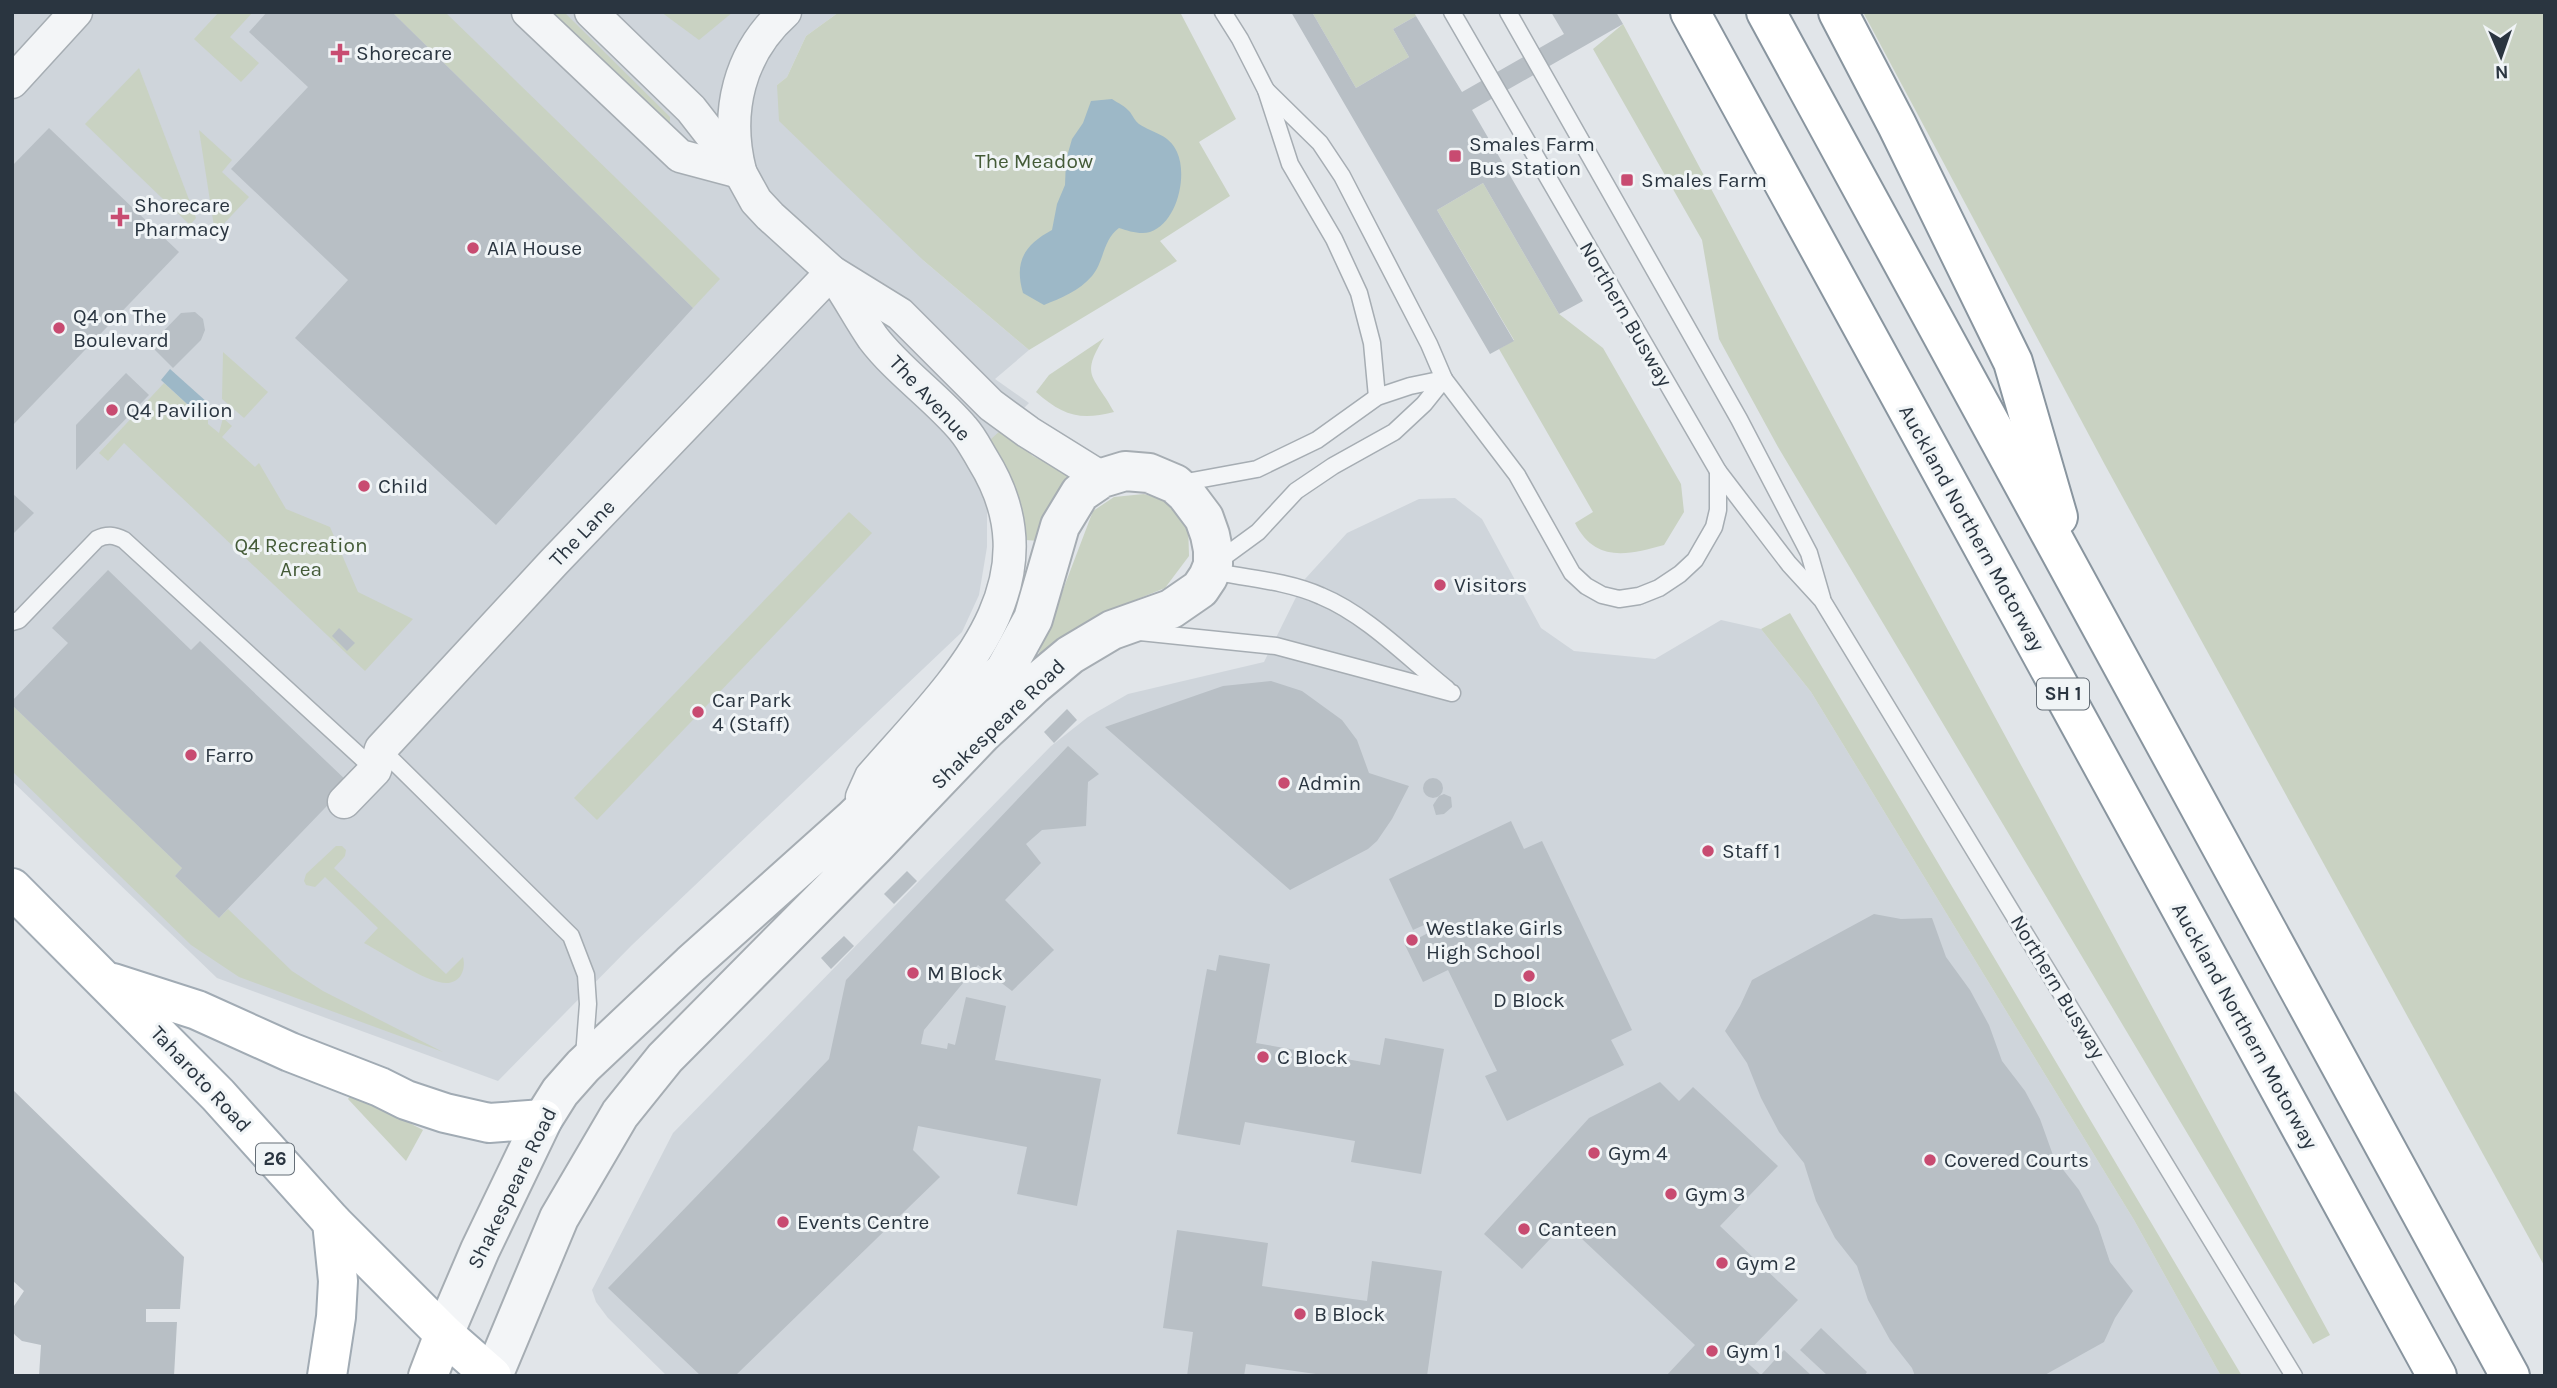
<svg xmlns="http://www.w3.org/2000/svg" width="2557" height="1388" viewBox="0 0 2557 1388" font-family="Karla,sans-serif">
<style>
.built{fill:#cfd5db}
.green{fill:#c9d2c2}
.water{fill:#9db8c7}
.building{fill:#b8bfc5}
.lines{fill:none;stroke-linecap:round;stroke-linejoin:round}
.service-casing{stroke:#a6adb3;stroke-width:19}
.minor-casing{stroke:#a6adb3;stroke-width:35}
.tertiary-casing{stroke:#a6adb3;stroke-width:42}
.secondary-casing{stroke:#a6adb3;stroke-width:42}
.primary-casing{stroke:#a1abb4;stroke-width:42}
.motorway-casing{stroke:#89959f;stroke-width:42}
.service{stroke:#f3f5f7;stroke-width:16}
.minor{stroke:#f3f5f7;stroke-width:32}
.tertiary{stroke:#f3f5f7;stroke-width:38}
.secondary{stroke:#fff;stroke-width:38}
.primary{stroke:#fff;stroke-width:38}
.motorway{stroke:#fff;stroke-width:38}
.poi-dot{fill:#c84b71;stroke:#f0f4f6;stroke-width:2.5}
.labels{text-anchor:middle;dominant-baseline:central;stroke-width:6;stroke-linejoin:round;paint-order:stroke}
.shield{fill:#f0f4f6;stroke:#656e77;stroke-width:2}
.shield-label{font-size:19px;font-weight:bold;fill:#2a3540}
.poi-label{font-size:21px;fill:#2a3540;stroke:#f0f4f6;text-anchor:start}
.park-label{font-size:21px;fill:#445b38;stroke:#f0f4f6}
.street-label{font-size:21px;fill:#2a3540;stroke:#f0f4f6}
</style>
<rect width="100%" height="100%" fill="#e1e5e9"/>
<g class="built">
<path d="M 12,12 L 839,12 L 806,36 L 787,77 L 777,85 L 924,261 L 1029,350 L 995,379 L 1029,403 L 973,460 L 987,502 L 987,547 L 979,595 L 962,632 L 632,945 L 498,1081 L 217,978 L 12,781 Z"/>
<path d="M 1455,498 L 1482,519 L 1541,628 L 1574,651 L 1655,659 L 1721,620 L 1761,629 L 1811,692 L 2134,1220 L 2221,1376 L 667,1376 L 608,1318 L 596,1302 L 592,1290 L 673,1133 L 1051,746 L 1088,717 L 1128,694 L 1264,662 L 1305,579 L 1347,533 L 1419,499 Z"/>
</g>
<g class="green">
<path d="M 219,12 L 253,12 L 230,37 L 259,63 L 241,82 L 194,39 Z"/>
<path d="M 392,12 L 445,12 L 720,279 L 693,308 Z"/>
<path d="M 545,12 L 564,12 L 670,117 L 670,126 Z"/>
<path d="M 661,12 L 733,12 L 699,40 Z"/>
<path d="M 839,12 L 1180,12 L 1236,119 L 1199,142 L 1230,196 L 1160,241 L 1177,261 L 1029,350 L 924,261 L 779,121 L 777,85 L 787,77 L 806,36 Z"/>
<path d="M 1312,12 L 1414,12 L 1416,16 L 1393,29 L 1409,57 L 1356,88 Z"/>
<path d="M 1863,12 L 2545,12 L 2545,1267 L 2105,465 Z"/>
<path d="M 1623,24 L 1886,516 L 2330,1335 L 2313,1344 L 1778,447 L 1719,339 L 1702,240 L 1593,49 Z"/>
<path d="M 139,68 L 196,218 L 190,225 L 85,124 Z"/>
<path d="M 199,130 L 232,160 L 222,172 L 249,197 L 215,233 Z"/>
<path d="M 1483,183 L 1559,314 L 1603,348 L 1681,484 L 1684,512 L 1664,545 C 1628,555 1595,563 1575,523 L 1593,512 L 1499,349 L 1514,340 L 1437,210 Z"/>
<path d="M 1104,338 C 1079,377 1095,376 1114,412 C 1079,421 1062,415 1036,392 L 1049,375 Z"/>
<path d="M 223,352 L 268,392 L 244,418 L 222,399 Z"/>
<path d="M 164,383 L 198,414 L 208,403 L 208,424 L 219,433 L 223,418 L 232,426 L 222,437 L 255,467 L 259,463 L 286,509 L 330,527 L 358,592 L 413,619 L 365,671 L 124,443 L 108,461 L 99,453 Z"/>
<path d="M 1002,429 L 1033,456 L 1070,475 L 1045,515 L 1038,541 L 1026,540 L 1020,502 L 1008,472 L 990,440 Z"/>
<path d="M 1144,494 L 1167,501 L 1188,522 L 1189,556 L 1165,588 L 1100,614 L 1056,642 L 1037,658 L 1093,511 L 1114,497 Z"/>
<path d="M 849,512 L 872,533 L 597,820 L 574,798 Z"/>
<path d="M 1790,613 L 2242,1376 L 2221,1376 L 2134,1220 L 1811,692 L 1761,629 Z"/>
<path d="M 12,705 L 182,868 L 175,876 L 219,918 L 228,909 L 292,971 L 323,991 L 443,1052 L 239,977 L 191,945 L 12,771 Z"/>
<path d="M 336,846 L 342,846 L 346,850 L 345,856 L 334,868 L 446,974 L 463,957 C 467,973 457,987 439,982 C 420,978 383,953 364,943 L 378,928 L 325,877 L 315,887 L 306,885 L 304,881 L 306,874 Z"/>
<path d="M 352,1093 L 423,1130 L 406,1161 L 348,1099 Z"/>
</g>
<g class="water">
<path d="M 1112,99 C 1118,103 1125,106 1130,112 C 1133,116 1135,121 1139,124 C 1154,134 1169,134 1177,152 C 1188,176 1177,223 1150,232 C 1141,235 1128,231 1119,228 C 1103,239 1104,262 1092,276 C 1079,291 1061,298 1044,305 L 1023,293 C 1014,262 1024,245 1052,230 L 1057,204 L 1065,185 L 1066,160 L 1072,139 L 1083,123 L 1091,101 Z"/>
<path d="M 170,369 L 208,403 L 198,414 L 161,380 Z"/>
</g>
<g class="building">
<path d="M 267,12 L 392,12 L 693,308 L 496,525 L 295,338 L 348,280 L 231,169 L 308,87 L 249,32 Z"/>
<path d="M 1291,12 L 1312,12 L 1356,88 L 1409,57 L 1393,29 L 1416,16 L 1462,92 L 1564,34 L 1551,12 L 1616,12 L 1623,24 L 1472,110 L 1583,301 L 1559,314 L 1483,183 L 1437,210 L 1514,341 L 1490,354 Z"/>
<path d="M 49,128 L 179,252 L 12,426 L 12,166 Z"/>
<path d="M 195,312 L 203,319 L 205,330 L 201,340 L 173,368 L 150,345 L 181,313 Z"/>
<path d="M 126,373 L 149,395 L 76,470 L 76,425 Z"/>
<path d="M 12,493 L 34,513 L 12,535 Z"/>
<path d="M 108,570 L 191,650 L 200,641 L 349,783 L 219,918 L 175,876 L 182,868 L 12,705 L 12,701 L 68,643 L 52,628 Z"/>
<path d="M 339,628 L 355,643 L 347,651 L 332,636 Z"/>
<path d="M 1271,681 L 1302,691 L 1342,720 L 1357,740 L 1369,773 L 1409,786 L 1392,819 L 1377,841 L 1368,849 L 1290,890 L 1105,727 L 1223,686 Z"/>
<path d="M 1067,709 L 1077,720 L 1054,743 L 1044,732 Z"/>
<path d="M 1068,746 L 1099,774 L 1088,782 L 1086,826 L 1042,830 L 1026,844 L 1041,863 L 1005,900 L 1054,950 L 1012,991 L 978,965 L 924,1030 L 921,1044 L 947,1049 L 948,1043 L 955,1045 L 966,997 L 1006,1006 L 995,1060 L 1101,1079 L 1077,1206 L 1017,1194 L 1027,1147 L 918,1126 L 913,1150 L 940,1177 L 735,1376 L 701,1376 L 608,1288 L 829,1059 L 846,980 Z"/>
<circle cx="1433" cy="788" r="10"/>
<path d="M 1444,794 L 1451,797 L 1452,807 L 1444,814 L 1436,815 L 1433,805 L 1439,796 Z"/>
<path d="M 1511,821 L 1524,849 L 1542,841 L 1632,1030 L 1611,1040 L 1624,1065 L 1507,1121 L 1485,1076 L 1497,1071 L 1448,970 L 1423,982 L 1405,945 L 1428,933 L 1424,925 L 1413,930 L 1389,879 Z"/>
<path d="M 907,871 L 917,881 L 894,904 L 884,894 Z"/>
<path d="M 1874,914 L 1901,919 L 1932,918 L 1946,957 L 1970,990 L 1989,1025 L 2002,1061 L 2025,1091 L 2040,1119 L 2054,1158 L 2079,1190 L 2098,1226 L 2110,1262 L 2133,1291 L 2115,1318 L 2104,1342 L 2043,1376 L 1915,1376 L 1912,1368 L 1890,1340 L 1868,1300 L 1857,1266 L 1835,1238 L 1816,1201 L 1804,1163 L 1779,1132 L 1761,1098 L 1747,1063 L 1725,1031 L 1740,1006 L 1752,980 Z"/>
<path d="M 844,936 L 854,946 L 831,969 L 821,958 Z"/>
<path d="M 1219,955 L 1270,964 L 1256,1043 L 1380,1065 L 1385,1038 L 1444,1049 L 1421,1174 L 1351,1162 L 1355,1141 L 1245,1122 L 1240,1145 L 1177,1134 L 1207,969 L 1216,971 Z"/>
<path d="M 1660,1082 L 1679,1101 L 1693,1087 L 1778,1166 L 1720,1226 L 1798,1300 L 1742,1358 L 1761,1375 L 1784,1350 L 1812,1376 L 1666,1376 L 1695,1345 L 1565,1223 L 1522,1269 L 1484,1234 L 1589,1118 Z"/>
<path d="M 12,1089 L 184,1257 L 180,1309 L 146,1309 L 146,1322 L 177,1322 L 174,1376 L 39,1376 L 41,1345 L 22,1341 L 15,1335 L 12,1330 L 12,1309 L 24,1291 L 12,1280 Z"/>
<path d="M 1177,1230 L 1268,1243 L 1262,1286 L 1367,1301 L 1372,1261 L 1442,1271 L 1427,1376 L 1330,1376 L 1246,1364 L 1244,1376 L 1187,1376 L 1193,1332 L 1163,1328 Z"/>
<path d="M 1821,1328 L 1867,1372 L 1864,1376 L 1828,1376 L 1800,1350 Z"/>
</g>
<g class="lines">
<defs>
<g id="service">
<path d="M 1223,12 L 1240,39 L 1266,90 L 1290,164 L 1334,239 L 1359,293 L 1372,343 L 1377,397"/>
<path d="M 1452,12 L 1718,471 L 1789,564 L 1822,600 L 2294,1376"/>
<path d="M 1508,12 L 1739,419 L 1809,553 L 1822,598"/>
<path d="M 1266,90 L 1320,143 L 1342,176 L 1429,344 L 1444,379 L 1517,475 L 1572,573 L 1586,586 L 1602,595 L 1619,599 L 1639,596 L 1659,588 L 1680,574 L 1695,560 L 1714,527 L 1718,510 L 1718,471"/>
<path d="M 1181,483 L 1257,469 L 1317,440 L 1377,397 L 1410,386 L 1444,379"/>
<path d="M 1217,562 L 1258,532 L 1296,491 L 1333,466 L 1394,432 L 1424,404 L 1444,379"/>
<path d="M 1210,571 C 1246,578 1288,581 1321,596 C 1367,615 1408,658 1447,689"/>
<path d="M 12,622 L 19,620 L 97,539 C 107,534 114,535 124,540 L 375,770"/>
<path d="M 1140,632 L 1276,646 L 1452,693"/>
<path d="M 381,749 L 571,936 L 586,975 L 588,1004 L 584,1056"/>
</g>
<g id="minor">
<path d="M 528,12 L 680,156 L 740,172"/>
<path d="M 591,12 L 691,109 L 740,172 L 756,201 L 770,216 L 832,272 L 900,314 L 991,405 L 1028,432 L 1102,478"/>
<path d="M 12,82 L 76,12"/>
<path d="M 740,171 C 725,112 739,53 785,12"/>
<path d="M 836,279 C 849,298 860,319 873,338 C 898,371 936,397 963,429 C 971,438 977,450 983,460 C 1062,587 948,688 871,777 L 862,797"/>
<path d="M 344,802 L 375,770 L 381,749 L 554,562 L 832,272"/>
</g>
<path id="tertiary" d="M 444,1334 L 480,1250 L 543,1119 L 560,1092 L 583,1066 L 691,964 L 852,820 L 1005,670 L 1033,619 L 1060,526 L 1080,493 L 1102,478 L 1125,471 L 1149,473 L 1175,484 L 1186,494 L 1204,518 L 1210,535 L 1213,550 L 1213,565 L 1208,577 L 1200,589 L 1171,609 L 1112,630 L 1070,655 L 1034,685 L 982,734 L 875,846 L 665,1058 L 620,1114 L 559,1218 L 493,1376"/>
<path id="secondary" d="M 428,1376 L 444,1334"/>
<g id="primary">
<path d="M 12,888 L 218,1095 L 332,1222 L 444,1334 L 492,1376"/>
<path d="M 113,983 L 197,1010 L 290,1052 L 380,1087 L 406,1100 L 445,1113 L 489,1123 L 543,1119"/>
<path d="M 327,1376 L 336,1317 L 338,1281 L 332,1222"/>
</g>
<g id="motorway">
<path d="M 1690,12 L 2437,1376"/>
<path d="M 1766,12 L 2510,1376"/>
<path d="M 1838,12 L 1897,125 L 2013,362 L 2058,517"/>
</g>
</defs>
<use href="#service" class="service-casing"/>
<use href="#minor" class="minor-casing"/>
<use href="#tertiary" class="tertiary-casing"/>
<use href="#secondary" class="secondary-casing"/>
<use href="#primary" class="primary-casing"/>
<use href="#motorway" class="motorway-casing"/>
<use href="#service" class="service"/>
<use href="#minor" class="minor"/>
<use href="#tertiary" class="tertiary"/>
<use href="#secondary" class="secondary"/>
<use href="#primary" class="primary"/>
<use href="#motorway" class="motorway"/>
</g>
<g class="poi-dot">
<path d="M336.5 42.5h7v7h7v7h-7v7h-7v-7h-7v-7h7z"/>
<rect x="1448" y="149" width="14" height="14" rx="3.5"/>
<rect x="1620" y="173" width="14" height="14" rx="3.5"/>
<path d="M116.5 206.5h7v7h7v7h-7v7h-7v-7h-7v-7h7z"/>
<circle cx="473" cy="248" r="7"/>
<circle cx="59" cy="328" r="7"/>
<circle cx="112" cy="410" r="7"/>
<circle cx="364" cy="486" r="7"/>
<circle cx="1440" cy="585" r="7"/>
<circle cx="698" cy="712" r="7"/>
<circle cx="191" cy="755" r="7"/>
<circle cx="1284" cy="783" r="7"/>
<circle cx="1708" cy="851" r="7"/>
<circle cx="1412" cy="940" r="7"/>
<circle cx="913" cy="973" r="7"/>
<circle cx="1529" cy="976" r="7"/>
<circle cx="1263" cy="1057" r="7"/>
<circle cx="1594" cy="1153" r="7"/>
<circle cx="1930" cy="1160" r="7"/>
<circle cx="1671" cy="1194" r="7"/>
<circle cx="783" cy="1222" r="7"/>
<circle cx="1524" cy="1229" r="7"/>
<circle cx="1722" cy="1263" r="7"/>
<circle cx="1300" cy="1314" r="7"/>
<circle cx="1712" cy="1351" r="7"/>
</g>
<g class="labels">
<g class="shield">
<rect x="2037" y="678.5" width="52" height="31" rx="5"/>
<rect x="256" y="1143.5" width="38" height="31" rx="5"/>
</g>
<g class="shield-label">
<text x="2063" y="694">SH 1</text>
<text x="275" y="1159">26</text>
</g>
<g class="poi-label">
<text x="356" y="53">Shorecare</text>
<text x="1469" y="144">Smales Farm<tspan x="1469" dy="24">Bus Station</tspan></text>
<text x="1641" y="180">Smales Farm</text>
<text x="134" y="205">Shorecare<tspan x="134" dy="24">Pharmacy</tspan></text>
<text x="487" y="248">AIA House</text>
<text x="73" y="316">Q4 on The<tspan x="73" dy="24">Boulevard</tspan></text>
<text x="126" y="410">Q4 Pavilion</text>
<text x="378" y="486">Child</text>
<text x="1454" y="585">Visitors</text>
<text x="712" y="700">Car Park<tspan x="712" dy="24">4 (Staff)</tspan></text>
<text x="205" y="755">Farro</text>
<text x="1298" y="783">Admin</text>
<text x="1722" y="851">Staff 1</text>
<text x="1426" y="928">Westlake Girls<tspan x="1426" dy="24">High School</tspan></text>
<text x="927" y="973">M Block</text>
<text x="1529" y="1000" text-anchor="middle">D Block</text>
<text x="1277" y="1057">C Block</text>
<text x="1608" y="1153">Gym 4</text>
<text x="1944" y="1160">Covered Courts</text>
<text x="1685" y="1194">Gym 3</text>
<text x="797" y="1222">Events Centre</text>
<text x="1538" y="1229">Canteen</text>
<text x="1736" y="1263">Gym 2</text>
<text x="1314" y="1314">B Block</text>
<text x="1726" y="1351">Gym 1</text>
</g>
<g class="park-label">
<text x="1034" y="161">The Meadow</text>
<text x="301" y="545">Q4 Recreation<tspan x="301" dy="24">Area</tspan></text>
</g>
<g class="street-label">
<text transform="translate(1626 314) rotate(60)">Northern Busway</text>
<text transform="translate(930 398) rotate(47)">The Avenue</text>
<text transform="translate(1972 528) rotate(61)">Auckland Northern Motorway</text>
<text transform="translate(582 533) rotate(-46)">The Lane</text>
<text transform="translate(998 724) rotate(-44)">Shakespeare Road</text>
<text transform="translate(2058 987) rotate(59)">Northern Busway</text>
<text transform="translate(2245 1026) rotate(61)">Auckland Northern Motorway</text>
<text transform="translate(201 1079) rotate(47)">Taharoto Road</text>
<text transform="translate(512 1188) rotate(-64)">Shakespeare Road</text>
</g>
</g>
<rect width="2557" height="1388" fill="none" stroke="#2a3540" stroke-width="28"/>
<g transform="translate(2501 56) rotate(178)" stroke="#f0f4f6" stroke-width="5" paint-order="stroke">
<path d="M0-5L12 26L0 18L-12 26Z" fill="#2a3540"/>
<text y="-10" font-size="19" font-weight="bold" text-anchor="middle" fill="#2a3540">N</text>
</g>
</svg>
